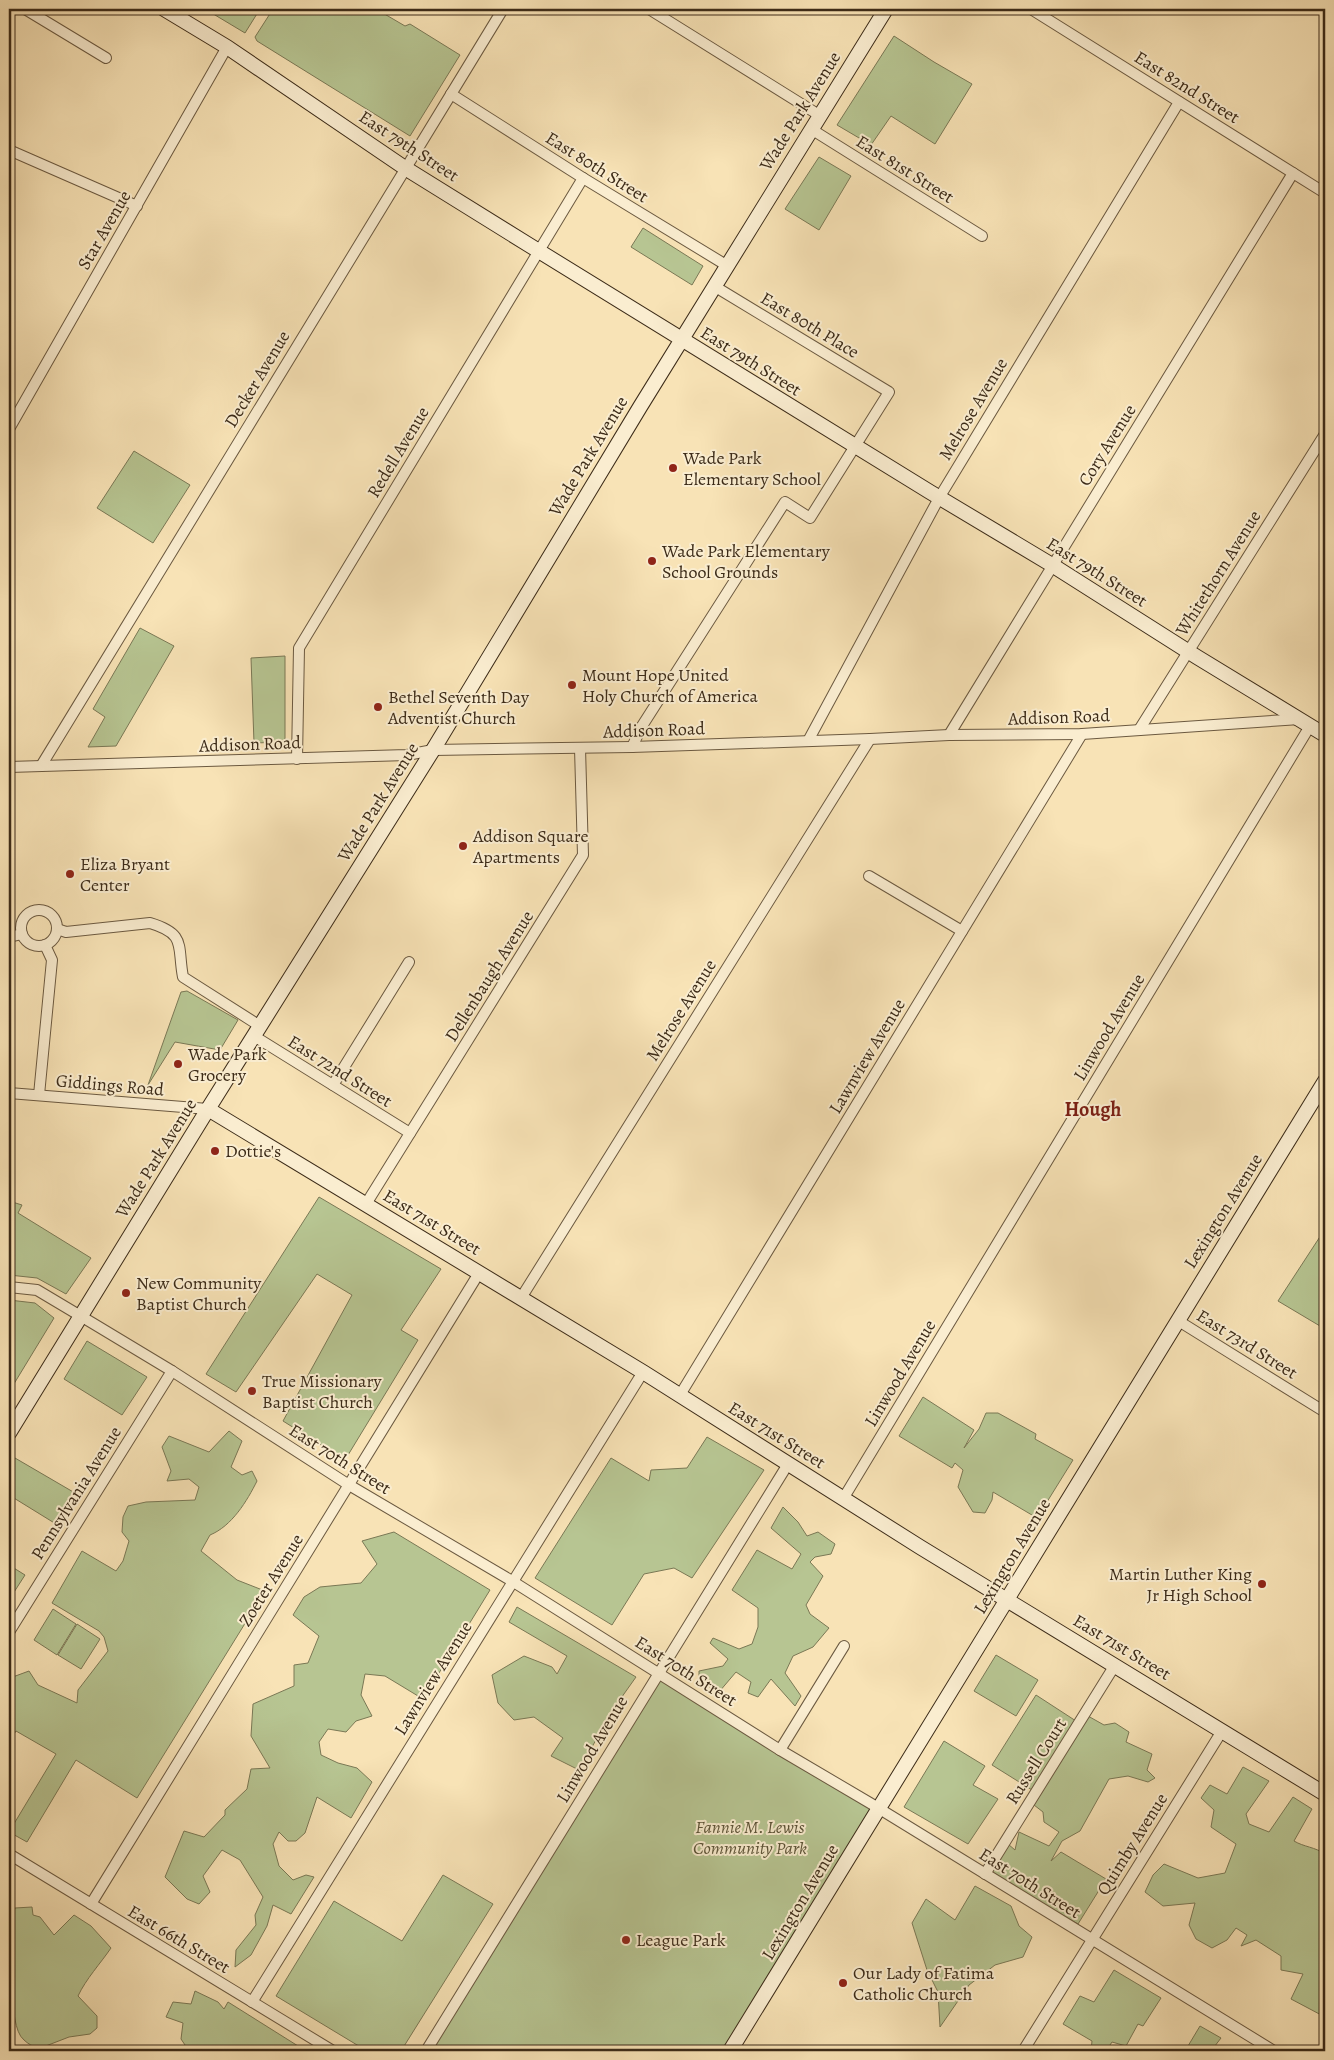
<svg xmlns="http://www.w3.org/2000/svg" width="1334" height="2060" viewBox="0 0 1334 2060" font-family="Alegreya,serif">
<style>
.green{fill:#b7c592;stroke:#7a7855}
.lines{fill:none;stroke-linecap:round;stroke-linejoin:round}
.street-casing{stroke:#6b5940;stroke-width:12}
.secondary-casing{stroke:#3c2b18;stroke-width:16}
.street{stroke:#faedd0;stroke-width:10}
.secondary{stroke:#faedd0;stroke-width:14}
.poi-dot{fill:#8f2418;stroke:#faedd0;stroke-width:2}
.labels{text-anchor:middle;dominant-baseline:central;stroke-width:4;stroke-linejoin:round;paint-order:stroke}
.street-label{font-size:18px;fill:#3c2b18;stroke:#faedd0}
.poi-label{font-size:18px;fill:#3c2b18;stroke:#faedd0;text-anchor:start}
.park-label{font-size:18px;font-style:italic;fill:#5b5236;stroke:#faedd0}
.quarter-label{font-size:20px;font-weight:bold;fill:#7a1f14;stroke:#faedd0}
</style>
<rect width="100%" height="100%" fill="#f8e3b6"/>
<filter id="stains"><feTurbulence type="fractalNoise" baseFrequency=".004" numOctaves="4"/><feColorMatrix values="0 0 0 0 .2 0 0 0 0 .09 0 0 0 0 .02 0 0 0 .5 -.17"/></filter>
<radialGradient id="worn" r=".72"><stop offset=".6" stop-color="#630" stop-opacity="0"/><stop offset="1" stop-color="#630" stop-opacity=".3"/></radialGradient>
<g class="green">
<path d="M 205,9 L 260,9 L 245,33 Z"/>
<path d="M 273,9 L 376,9 L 405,26 L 410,24 L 460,55 L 410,136 L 257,41 L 255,37 Z"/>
<path d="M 894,36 L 934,62 L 972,84 L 935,144 L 891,116 L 871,145 L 837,125 Z"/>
<path d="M 819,157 L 851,176 L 819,230 L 785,209 Z"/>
<path d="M 643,228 L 703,266 L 692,285 L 631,247 Z"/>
<path d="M 134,451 L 190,485 L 153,543 L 97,508 Z"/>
<path d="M 140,628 L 174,646 L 116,746 L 88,747 L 105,717 L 93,709 Z"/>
<path d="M 285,656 L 285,742 L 254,743 L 251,658 Z"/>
<path d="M 187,991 L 238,1020 L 220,1050 L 175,1042 L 148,1085 L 181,992 Z"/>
<path d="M 319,1197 L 441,1269 L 401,1330 L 418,1340 L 345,1460 L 283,1421 L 352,1295 L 317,1274 L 236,1392 L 206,1374 Z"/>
<path d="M 9,1201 L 22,1205 L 18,1213 L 91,1258 L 66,1294 L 37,1278 L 9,1275 Z"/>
<path d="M 1325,1229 L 1325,1329 L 1278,1301 Z"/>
<path d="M 9,1300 L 35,1303 L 54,1318 L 9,1392 Z"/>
<path d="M 87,1341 L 147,1377 L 122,1415 L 64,1379 Z"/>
<path d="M 923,1397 L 974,1430 L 964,1448 L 979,1429 L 986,1413 L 998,1413 L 1036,1434 L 1035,1439 L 1073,1460 L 1037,1518 L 993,1492 L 992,1500 L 985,1513 L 973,1512 L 958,1487 L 963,1470 L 955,1463 L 952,1468 L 899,1436 Z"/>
<path d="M 229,1431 L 242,1441 L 231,1467 L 242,1475 L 252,1471 L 257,1481 C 247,1501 232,1526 210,1535 L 201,1551 L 237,1580 L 265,1591 L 262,1596 L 137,1798 L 76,1760 L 27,1842 L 9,1832 L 56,1754 L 16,1731 L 9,1742 L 9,1681 L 11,1681 L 10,1678 L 29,1671 L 38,1685 L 77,1703 L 78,1690 L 108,1651 L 104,1637 L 99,1631 L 52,1603 L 82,1551 L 116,1571 L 123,1561 L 129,1541 L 122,1532 L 123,1517 L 128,1506 L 146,1502 L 195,1500 L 199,1487 L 189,1479 L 167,1481 L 171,1471 L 162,1447 L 169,1436 L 209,1452 Z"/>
<path d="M 707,1437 L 764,1470 L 692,1578 L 674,1568 L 644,1574 L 612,1625 L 535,1578 L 611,1458 L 649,1481 L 651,1470 L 687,1468 Z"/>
<path d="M 15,1458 L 75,1493 L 56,1524 L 9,1495 L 9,1468 Z"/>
<path d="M 783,1507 L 798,1522 L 807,1536 L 818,1532 L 835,1544 L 831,1554 L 815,1557 L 810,1562 L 823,1576 L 806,1605 L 810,1614 L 829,1628 L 813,1647 L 793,1656 L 785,1673 L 801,1696 L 795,1706 L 771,1679 L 758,1697 L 748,1693 L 751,1682 L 736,1672 L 719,1692 L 699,1681 L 699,1671 L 723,1666 L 728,1659 L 710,1643 L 713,1638 L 739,1649 L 752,1644 L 758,1627 L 758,1608 L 732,1590 L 757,1550 L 792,1569 L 801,1554 L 771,1528 Z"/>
<path d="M 394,1532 L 490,1590 L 423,1699 L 385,1676 L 365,1674 L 361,1695 L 372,1716 L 356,1721 L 346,1732 L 328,1729 L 319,1742 L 321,1755 L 338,1763 L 357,1768 L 372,1782 L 351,1818 L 317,1797 L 305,1833 L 296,1841 L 288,1841 L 279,1832 L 273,1844 L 279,1866 L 293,1880 L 306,1875 L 314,1877 L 291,1914 L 273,1905 L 267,1926 L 251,1955 L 235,1967 L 236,1950 L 256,1925 L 255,1915 L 263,1897 L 240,1860 L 222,1850 L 203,1876 L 210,1892 L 199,1904 L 187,1899 L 165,1877 L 184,1831 L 204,1837 L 225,1815 L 225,1810 L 247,1789 L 251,1769 L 270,1768 L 251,1736 L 253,1704 L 294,1686 L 294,1665 L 308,1663 L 319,1636 L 293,1615 L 304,1597 L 320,1587 L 361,1583 L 377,1564 L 362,1541 Z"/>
<path d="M 9,1565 L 25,1575 L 9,1600 Z"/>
<path d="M 517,1607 L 636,1677 L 614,1708 L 579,1770 L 551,1756 L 563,1738 L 534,1717 L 514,1720 L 498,1703 L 492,1675 L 524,1656 L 552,1667 L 557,1674 L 567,1656 L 509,1622 Z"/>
<path d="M 53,1609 L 76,1624 L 57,1655 L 34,1640 Z"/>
<path d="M 77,1624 L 100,1639 L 81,1669 L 58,1655 Z"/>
<path d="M 996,1655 L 1038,1680 L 1016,1716 L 974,1691 Z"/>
<path d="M 658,1672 L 880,1809 L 731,2051 L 425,2051 Z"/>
<path d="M 1036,1695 L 1076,1721 L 1032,1790 L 992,1765 Z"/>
<path d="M 1088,1716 L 1104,1725 L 1115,1723 L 1129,1732 L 1126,1742 L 1152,1754 L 1147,1770 L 1155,1778 L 1148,1782 L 1128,1776 L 1109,1779 L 1080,1831 L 1062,1841 L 1051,1861 L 1061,1852 L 1106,1879 L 1078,1924 L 991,1873 L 1008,1844 L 1015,1850 L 1019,1832 L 1049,1846 L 1059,1832 L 1044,1822 L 1043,1812 L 1034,1805 Z"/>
<path d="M 944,1741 L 985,1766 L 973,1785 L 998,1799 L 968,1844 L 904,1807 Z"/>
<path d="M 1243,1767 L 1269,1781 L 1246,1814 L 1249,1824 L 1269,1832 L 1293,1797 L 1312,1809 L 1294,1841 C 1304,1847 1315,1847 1325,1854 L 1325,2017 L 1291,1999 L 1303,1974 L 1281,1970 L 1281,1956 L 1256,1940 L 1241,1946 L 1247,1935 L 1236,1928 L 1227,1940 L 1212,1948 L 1196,1939 L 1189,1925 L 1195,1903 L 1163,1906 L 1145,1892 L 1153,1875 L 1164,1864 L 1198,1878 L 1225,1873 L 1236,1844 L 1211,1827 L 1214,1810 L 1201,1798 L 1210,1785 L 1227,1794 Z"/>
<path d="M 443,1875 L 493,1904 L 401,2051 L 367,2051 L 276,1996 L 334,1901 L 402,1941 Z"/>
<path d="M 975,1886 L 1011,1906 L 1019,1926 L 1032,1937 L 1023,1957 L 995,1965 L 969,1985 L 940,2027 L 938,1992 L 927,1970 L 912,1923 L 926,1899 L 955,1920 Z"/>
<path d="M 32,1907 L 33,1915 L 40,1917 L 54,1935 L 74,1915 L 91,1926 L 111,1948 C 100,1964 86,1979 78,1996 L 97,2016 L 97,2028 L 90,2034 L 69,2037 L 38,2049 C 33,2046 28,2044 24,2040 C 14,2032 14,2007 11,1994 L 9,1994 L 9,1929 L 15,1908 Z"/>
<path d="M 1114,1970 L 1161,1998 L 1143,2026 L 1138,2024 L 1126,2046 L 1112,2042 L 1106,2051 L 1091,2051 L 1092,2041 L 1063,2024 L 1080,1996 L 1094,2002 Z"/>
<path d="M 195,1991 L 218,2002 L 224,2009 L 228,2002 L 306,2051 L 189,2051 L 181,2039 L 183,2023 L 166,2017 L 173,2002 L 191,2004 Z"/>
<path d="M 1200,2026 L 1221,2038 L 1211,2051 L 1185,2051 Z"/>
</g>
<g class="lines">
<defs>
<g id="street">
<path d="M 25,9 L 106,58"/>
<path d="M 649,9 L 819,115"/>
<path d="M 1031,9 L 1325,193"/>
<path d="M 451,94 L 583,178 L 726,265"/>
<path d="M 811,129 L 982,236"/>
<path d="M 9,150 L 137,206"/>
<path d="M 9,429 L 227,47"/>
<path d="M 1139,730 L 1325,434"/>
<path d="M 949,735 L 1293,173"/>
<path d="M 808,741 L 939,498 L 1179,102"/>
<path d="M 632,747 L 642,726 L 785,502 L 810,518 L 889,392 L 714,286"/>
<path d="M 297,759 L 299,648 L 583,178"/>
<path d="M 41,766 L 503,9"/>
<path d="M 9,767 L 407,755 L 433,750 L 632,747 L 870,739 L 949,735 L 1082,734 L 1300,719"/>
<path d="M 869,876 L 962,931"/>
<circle cx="39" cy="928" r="18"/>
<path d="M 57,929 L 66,932 L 150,923 C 187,934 177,946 183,977 L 260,1026"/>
<path d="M 9,937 L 22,934"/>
<path d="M 254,1036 L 410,1133"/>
<path d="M 333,1085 L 409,962"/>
<path d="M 9,1093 L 208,1109"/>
<path d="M 39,1095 L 52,960 L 45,945"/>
<path d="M 366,1204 L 583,855 L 580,748"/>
<path d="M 9,1287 L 37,1290 L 94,1324 L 172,1371 L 349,1485 L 512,1581 L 780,1750 L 870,1803 L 1274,2051"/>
<path d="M 521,1298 L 870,739"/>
<path d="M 1177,1320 L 1325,1412"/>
<path d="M 680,1395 L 1082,734"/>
<path d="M 843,1499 L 1310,726"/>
<path d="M 9,1632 L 172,1371"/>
<path d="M 780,1750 L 844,1646"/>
<path d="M 9,1854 L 333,2051"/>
<path d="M 985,1874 L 1115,1665"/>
<path d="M 91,1904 L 479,1273"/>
<path d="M 252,2002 L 643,1372"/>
<path d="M 426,2051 L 788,1464"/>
<path d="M 1023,2051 L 1222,1731"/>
</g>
<g id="secondary">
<path d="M 164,9 L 227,47 L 405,168 L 529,245 L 930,492 L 1052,565 L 1197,657 L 1325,735"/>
<path d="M 208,1109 L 643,1372 L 920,1547 L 1325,1794"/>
<path d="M 9,1433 L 208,1109 L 433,750 L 640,407 L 886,9"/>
<path d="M 730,2051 L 1325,1081"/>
</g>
</defs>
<use href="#street" class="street-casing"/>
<use href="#secondary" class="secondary-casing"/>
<use href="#street" class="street"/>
<use href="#secondary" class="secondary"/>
</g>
<g class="poi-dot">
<circle cx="673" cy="468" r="5"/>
<circle cx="652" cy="561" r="5"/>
<circle cx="572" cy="685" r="5"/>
<circle cx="378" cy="707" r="5"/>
<circle cx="463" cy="846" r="5"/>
<circle cx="70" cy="874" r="5"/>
<circle cx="178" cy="1064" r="5"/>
<circle cx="215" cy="1151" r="5"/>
<circle cx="126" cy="1293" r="5"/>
<circle cx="252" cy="1391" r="5"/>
<circle cx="1262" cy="1584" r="5"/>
<circle cx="626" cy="1940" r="5"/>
<circle cx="843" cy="1983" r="5"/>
</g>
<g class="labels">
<g class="street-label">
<text transform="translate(1187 87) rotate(32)">East 82nd Street</text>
<text transform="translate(800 111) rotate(-58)">Wade Park Avenue</text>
<text transform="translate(409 146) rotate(33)">East 79th Street</text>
<text transform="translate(597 167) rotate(32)">East 80th Street</text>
<text transform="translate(905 169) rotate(32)">East 81st Street</text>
<text transform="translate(104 230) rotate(-60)">Star Avenue</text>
<text transform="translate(810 325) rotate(31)">East 80th Place</text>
<text transform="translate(751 361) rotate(32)">East 79th Street</text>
<text transform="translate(257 379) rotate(-59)">Decker Avenue</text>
<text transform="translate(973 409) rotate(-59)">Melrose Avenue</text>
<text transform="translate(1107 445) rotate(-58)">Cory Avenue</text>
<text transform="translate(398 452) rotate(-59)">Redell Avenue</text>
<text transform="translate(588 456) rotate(-59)">Wade Park Avenue</text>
<text transform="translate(1097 572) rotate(32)">East 79th Street</text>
<text transform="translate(1218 573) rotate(-58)">Whitethorn Avenue</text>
<text transform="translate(1059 717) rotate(-2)">Addison Road</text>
<text transform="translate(654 730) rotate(-2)">Addison Road</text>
<text transform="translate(250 744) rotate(-2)">Addison Road</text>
<text transform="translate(378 802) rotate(-58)">Wade Park Avenue</text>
<text transform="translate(489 976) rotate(-58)">Dellenbaugh Avenue</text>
<text transform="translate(681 1010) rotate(-58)">Melrose Avenue</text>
<text transform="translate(1109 1027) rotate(-59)">Linwood Avenue</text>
<text transform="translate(867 1056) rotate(-59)">Lawnview Avenue</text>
<text transform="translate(340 1071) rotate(32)">East 72nd Street</text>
<text transform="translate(110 1085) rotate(5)">Giddings Road</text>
<text transform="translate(156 1158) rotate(-58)">Wade Park Avenue</text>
<text transform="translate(1223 1211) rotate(-58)">Lexington Avenue</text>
<text transform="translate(432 1222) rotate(31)">East 71st Street</text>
<text transform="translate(1247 1344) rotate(32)">East 73rd Street</text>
<text transform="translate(900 1373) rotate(-59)">Linwood Avenue</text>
<text transform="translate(777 1435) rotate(32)">East 71st Street</text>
<text transform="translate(340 1459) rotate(32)">East 70th Street</text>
<text transform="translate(76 1493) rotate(-58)">Pennsylvania Avenue</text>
<text transform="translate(1012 1556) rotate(-59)">Lexington Avenue</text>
<text transform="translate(271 1580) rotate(-58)">Zoeter Avenue</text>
<text transform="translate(1122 1647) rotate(31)">East 71st Street</text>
<text transform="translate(686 1671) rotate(32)">East 70th Street</text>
<text transform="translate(433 1678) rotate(-58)">Lawnview Avenue</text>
<text transform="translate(592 1749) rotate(-59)">Linwood Avenue</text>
<text transform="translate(1036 1761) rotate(-58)">Russell Court</text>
<text transform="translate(1132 1844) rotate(-58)">Quimby Avenue</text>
<text transform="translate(1030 1883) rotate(32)">East 70th Street</text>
<text transform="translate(800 1902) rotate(-59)">Lexington Avenue</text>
<text transform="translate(179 1939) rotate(31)">East 66th Street</text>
</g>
<g class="poi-label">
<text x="683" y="458">Wade Park<tspan x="683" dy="21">Elementary School</tspan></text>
<text x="662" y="551">Wade Park Elementary<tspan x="662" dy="21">School Grounds</tspan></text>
<text x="582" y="675">Mount Hope United<tspan x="582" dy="21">Holy Church of America</tspan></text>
<text x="388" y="697">Bethel Seventh Day<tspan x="388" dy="21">Adventist Church</tspan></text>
<text x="473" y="836">Addison Square<tspan x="473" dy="21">Apartments</tspan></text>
<text x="80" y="864">Eliza Bryant<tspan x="80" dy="21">Center</tspan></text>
<text x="188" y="1054">Wade Park<tspan x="188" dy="21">Grocery</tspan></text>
<text x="225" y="1151">Dottie's</text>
<text x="136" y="1283">New Community<tspan x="136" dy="21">Baptist Church</tspan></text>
<text x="262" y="1381">True Missionary<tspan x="262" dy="21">Baptist Church</tspan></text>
<text x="1252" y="1574" text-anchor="end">Martin Luther King<tspan x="1252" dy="21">Jr High School</tspan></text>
<text x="636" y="1940">League Park</text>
<text x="853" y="1973">Our Lady of Fatima<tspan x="853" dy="21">Catholic Church</tspan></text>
</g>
<g class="park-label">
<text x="750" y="1827">Fannie M. Lewis<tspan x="750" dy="21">Community Park</tspan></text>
</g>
<g class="quarter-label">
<text x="1093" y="1109">Hough</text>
</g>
</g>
<rect width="1334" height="2060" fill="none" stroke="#f8e3b6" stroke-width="30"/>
<rect x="10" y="10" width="1314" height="2040" fill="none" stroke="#3c2b18" stroke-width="2.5"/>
<rect x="15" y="15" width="1304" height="2030" fill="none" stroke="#3c2b18"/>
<rect width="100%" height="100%" filter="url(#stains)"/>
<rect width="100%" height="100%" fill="url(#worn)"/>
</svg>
